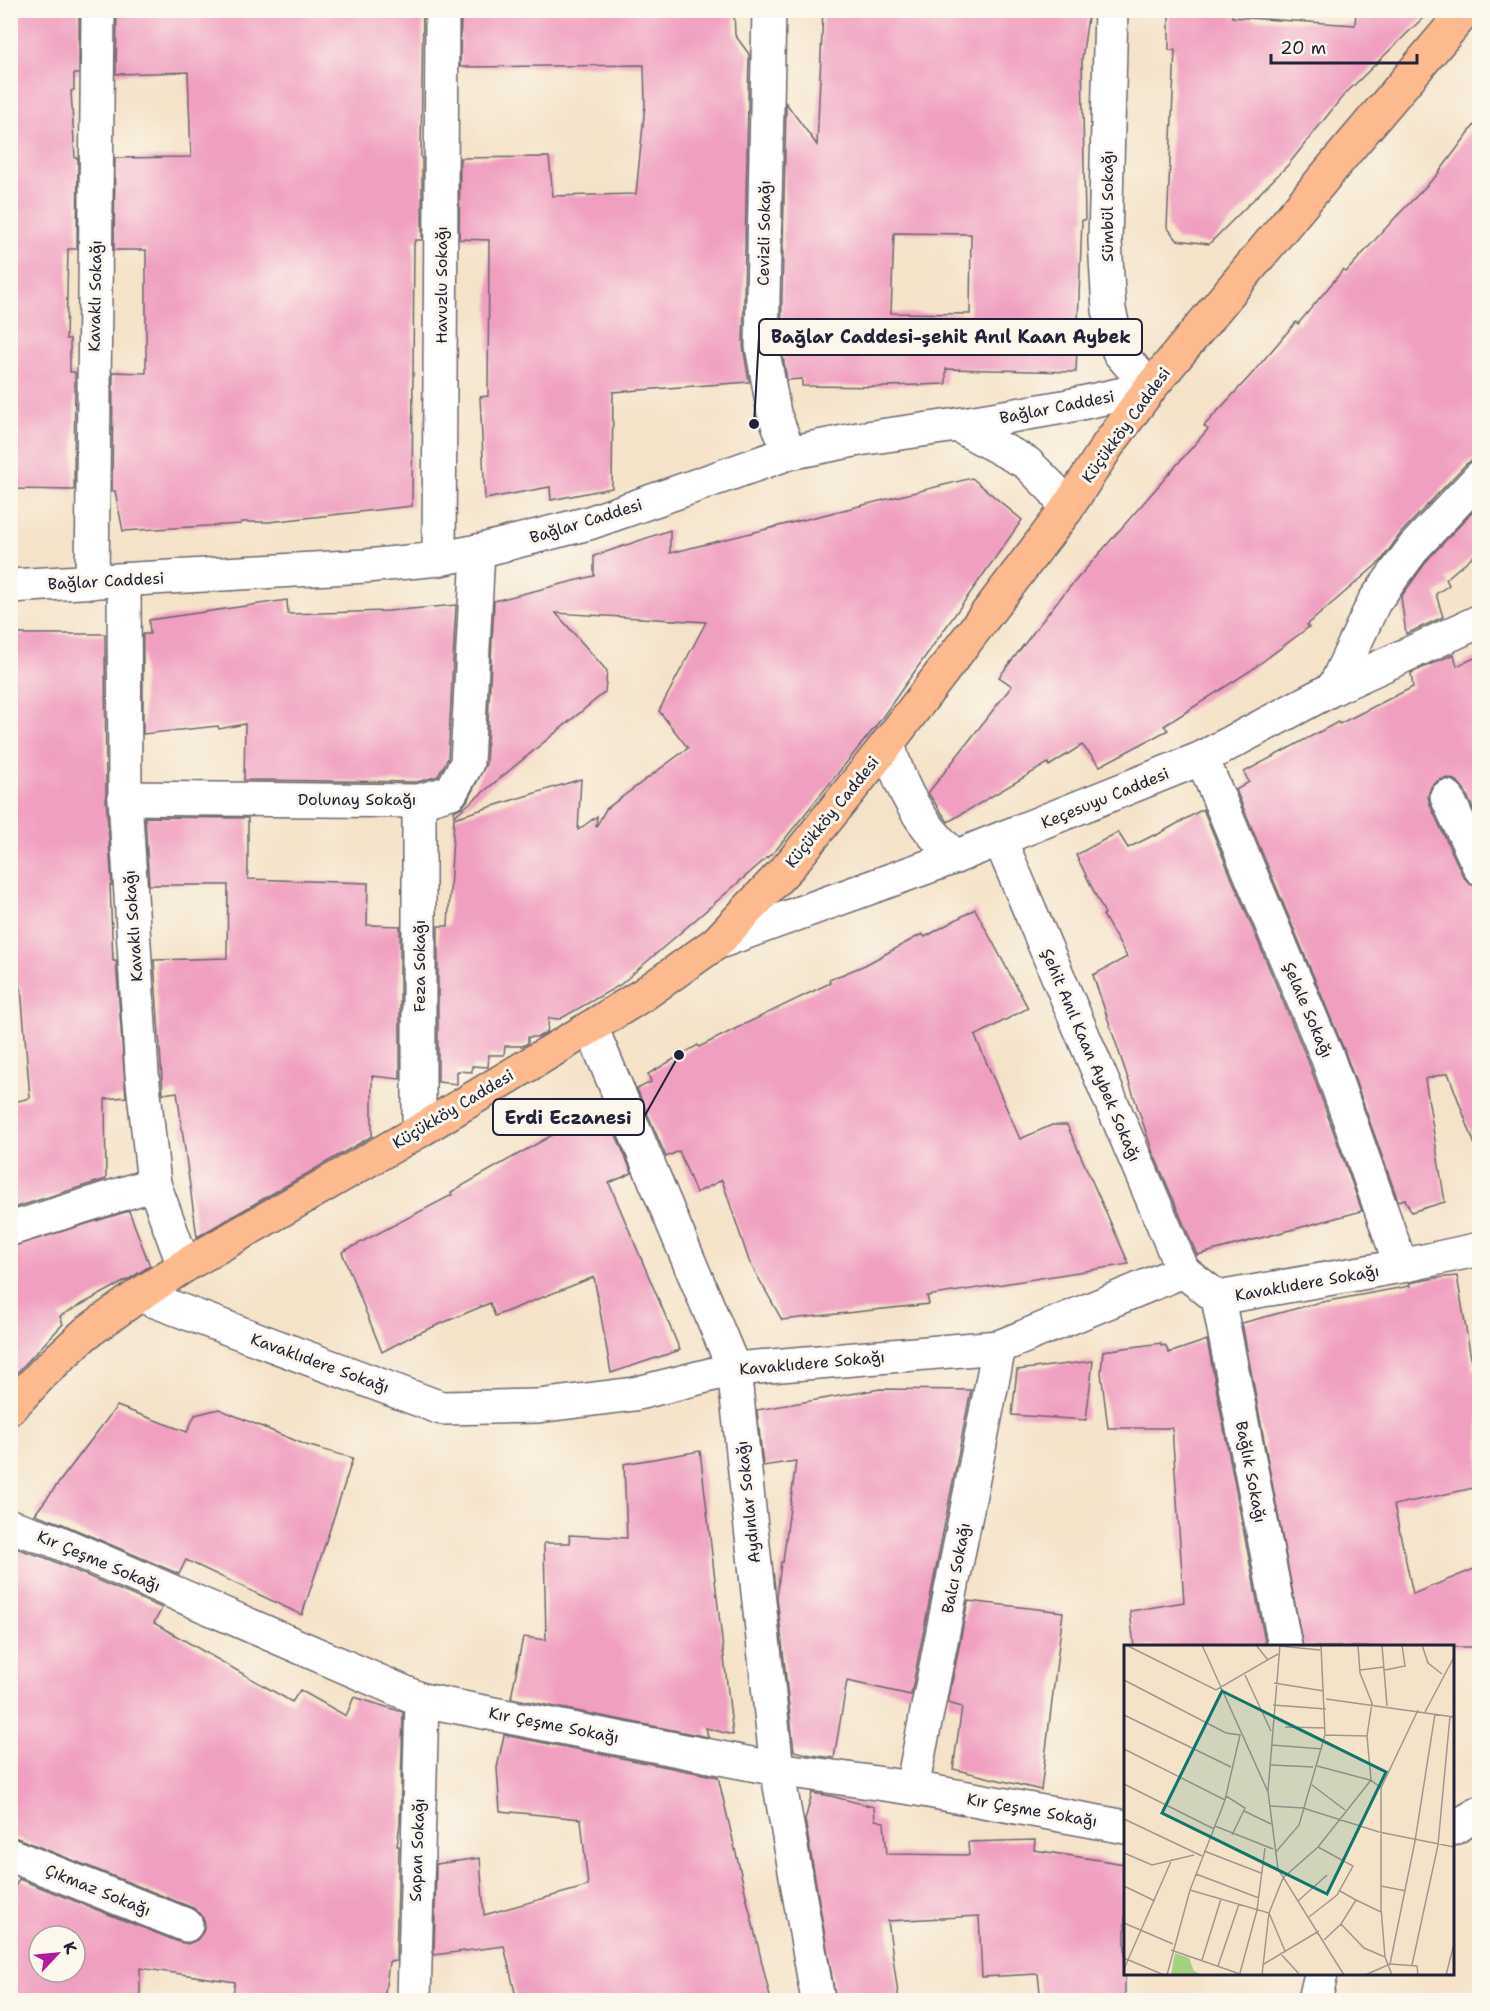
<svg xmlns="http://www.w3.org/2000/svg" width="1490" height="2011" viewBox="0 0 1490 2011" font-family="'Shantell Sans',sans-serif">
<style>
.building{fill:#f09fc0;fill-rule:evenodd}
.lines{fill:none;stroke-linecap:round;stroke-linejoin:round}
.minor-casing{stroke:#6c666d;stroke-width:36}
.major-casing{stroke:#6c666d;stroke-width:36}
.minor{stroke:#fff;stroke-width:33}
.major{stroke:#fcba8e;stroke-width:33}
.labels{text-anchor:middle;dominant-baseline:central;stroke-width:6;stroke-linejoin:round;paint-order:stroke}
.street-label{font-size:16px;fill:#22223b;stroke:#fbf7ec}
.inset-road{fill:none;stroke:#a19690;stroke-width:1.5}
.view{fill:#0f766e;fill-opacity:0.15;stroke:#0f766e;stroke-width:3}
.inset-edge{fill:none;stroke:#22223b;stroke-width:3}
.leader{fill:none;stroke:#22223b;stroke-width:2}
.callout-dot{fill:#22223b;stroke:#fbf7ec;stroke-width:2}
.callout{fill:#fbf7ec;stroke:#22223b;stroke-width:2}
.callout-label{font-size:18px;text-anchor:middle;font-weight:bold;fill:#22223b}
</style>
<rect width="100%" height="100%" fill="#fbf7ec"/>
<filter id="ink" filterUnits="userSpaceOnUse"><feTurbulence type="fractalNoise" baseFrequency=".0167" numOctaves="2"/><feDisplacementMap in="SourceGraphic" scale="12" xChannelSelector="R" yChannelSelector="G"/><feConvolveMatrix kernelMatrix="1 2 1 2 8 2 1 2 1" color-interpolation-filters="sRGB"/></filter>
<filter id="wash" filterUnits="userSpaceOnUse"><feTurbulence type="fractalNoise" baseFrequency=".008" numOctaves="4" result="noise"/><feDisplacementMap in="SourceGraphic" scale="24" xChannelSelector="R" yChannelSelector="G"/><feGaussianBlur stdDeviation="1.35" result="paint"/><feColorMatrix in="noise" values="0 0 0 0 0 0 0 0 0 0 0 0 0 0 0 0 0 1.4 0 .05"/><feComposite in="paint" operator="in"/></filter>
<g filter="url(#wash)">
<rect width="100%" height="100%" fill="#f5e3c9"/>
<g id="blocks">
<g class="building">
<path d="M 10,10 L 79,10 L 79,74 L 74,74 L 74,90 L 71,91 L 75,158 L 78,158 L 77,249 L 68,249 L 66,339 L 70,339 L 70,372 L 75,372 L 74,490 L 10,489 Z"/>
<path d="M 117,10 L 423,10 L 421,158 L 422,158 L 422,240 L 415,240 L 414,244 L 412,506 L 269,522 L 241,522 L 241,524 L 123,531 L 115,491 L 112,491 L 113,372 L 146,373 L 146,250 L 114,250 L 115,158 L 191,157 L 188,72 L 116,74 Z"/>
<path d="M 461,10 L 734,10 L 735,35 L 749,54 L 743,346 L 749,382 L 613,392 L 612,488 L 551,500 L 550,487 L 485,499 L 480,397 L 488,396 L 489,240 L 459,239 L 460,158 L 549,157 L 553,196 L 636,194 L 645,105 L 644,65 L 460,67 Z"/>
<path d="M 823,10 L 1089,10 L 1082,59 L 1085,220 L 1082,220 L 1076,372 L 946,369 L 946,384 L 888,386 L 888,387 L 802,386 L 802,379 L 787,380 L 781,345 L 786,103 L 817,145 ZM 894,233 L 971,234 L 970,314 L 891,313 Z"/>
<path d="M 1169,10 L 1232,10 L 1232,17 L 1355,25 L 1356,10 L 1431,10 L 1343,96 L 1288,165 L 1209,244 L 1177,240 L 1167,227 L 1175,50 L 1169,50 Z"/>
<path d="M 1479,119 L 1479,459 L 1474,459 L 1466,464 L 1401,533 L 1381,561 L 1307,625 L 1309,627 L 1250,671 L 1164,726 L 1168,730 L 1100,766 L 1082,745 L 1049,766 L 1048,763 L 948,822 L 928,793 L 1012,686 L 999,677 L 1056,603 L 1208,429 L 1204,426 L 1250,376 L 1296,322 L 1298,324 L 1343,270 L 1346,272 L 1394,219 L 1437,175 Z"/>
<path d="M 972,478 L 1022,520 L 876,726 L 776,850 L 620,985 L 560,1019 L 549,1018 L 547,1032 L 538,1037 L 528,1037 L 528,1043 L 523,1046 L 505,1046 L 504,1055 L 489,1055 L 488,1067 L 472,1066 L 472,1072 L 457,1071 L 457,1084 L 438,1082 L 438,926 L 448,926 L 454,818 L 581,779 L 578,830 L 597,816 L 596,827 L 606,809 L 688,748 L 659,711 L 706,622 L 556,613 L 607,671 L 605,692 L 454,816 L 454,811 L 462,807 L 467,801 L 486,764 L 494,601 L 594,576 L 594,556 L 670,530 L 670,553 Z"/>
<path d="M 1479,505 L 1479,551 L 1446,579 L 1449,585 L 1436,594 L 1443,617 L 1406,634 L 1401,597 L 1429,558 Z"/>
<path d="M 287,600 L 288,614 L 388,611 L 456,605 L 448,758 L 438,776 L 417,782 L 244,780 L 245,724 L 219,729 L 218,726 L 143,734 L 143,634 L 150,634 L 149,620 Z"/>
<path d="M 15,634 L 105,634 L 106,798 L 112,885 L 110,885 L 113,961 L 116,961 L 126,1097 L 105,1099 L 106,1179 L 10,1209 L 10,1103 L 30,1098 L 21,988 L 10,988 L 10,649 L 15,650 Z"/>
<path d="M 1454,654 L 1457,666 L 1479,656 L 1479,822 L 1464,789 L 1457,781 L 1448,778 L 1439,780 L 1431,787 L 1428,796 L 1430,805 L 1463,876 L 1470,884 L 1479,887 L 1479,1144 L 1475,1145 L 1448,1073 L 1425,1079 L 1445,1202 L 1411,1212 L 1405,1199 L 1398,1201 L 1345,1052 L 1236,790 L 1249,782 L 1244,772 L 1338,722 L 1339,724 L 1413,687 L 1411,673 Z"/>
<path d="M 1203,809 L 1310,1066 L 1362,1211 L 1197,1255 L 1152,1150 L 1093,975 L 1127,957 L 1103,915 L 1105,914 L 1076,855 L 1118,832 L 1128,848 L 1154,835 L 1155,836 Z"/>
<path d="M 145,817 L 248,818 L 248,879 L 368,883 L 367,925 L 400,926 L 400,1079 L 372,1076 L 372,1136 L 197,1237 L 177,1092 L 163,1094 L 154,960 L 227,958 L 228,885 L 149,885 Z"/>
<path d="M 975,909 L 1028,1008 L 975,1036 L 1020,1139 L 1052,1125 L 1067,1125 L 1129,1264 L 927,1296 L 929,1304 L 782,1320 L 749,1261 L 722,1180 L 696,1193 L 679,1151 L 666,1157 L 637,1089 L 651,1082 L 648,1074 L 698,1045 L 699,1047 L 741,1026 L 830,983 L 829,980 L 865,965 L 922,934 L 925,937 Z"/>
<path d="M 604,1106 L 632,1173 L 609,1183 L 680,1350 L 611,1373 L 594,1277 L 495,1316 L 490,1303 L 414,1335 L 382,1352 L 342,1252 L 452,1195 L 451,1192 Z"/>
<path d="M 129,1211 L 150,1266 L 127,1280 L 60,1316 L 63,1324 L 10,1380 L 10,1247 Z"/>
<path d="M 1457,1276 L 1473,1370 L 1479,1369 L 1479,1487 L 1394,1505 L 1413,1594 L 1479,1567 L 1479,1647 L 1303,1647 L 1242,1323 L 1317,1303 L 1410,1286 L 1409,1283 L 1436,1278 Z"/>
<path d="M 1207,1340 L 1266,1647 L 1134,1647 L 1130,1611 L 1184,1602 L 1172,1428 L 1108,1428 L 1101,1372 L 1103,1351 L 1161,1343 L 1161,1346 L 1165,1345 L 1169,1353 Z"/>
<path d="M 1093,1361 L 1086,1420 L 1012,1415 L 1017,1370 Z"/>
<path d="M 880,1389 L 971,1390 L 911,1695 L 847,1681 L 834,1758 L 811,1755 L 794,1751 L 777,1597 L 781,1562 L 783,1562 L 796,1461 L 763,1466 L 757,1410 Z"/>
<path d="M 117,1406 L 187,1432 L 195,1415 L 219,1409 L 306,1445 L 353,1458 L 302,1615 L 186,1560 L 179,1574 L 60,1523 L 35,1514 Z"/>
<path d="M 700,1451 L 733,1735 L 706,1728 L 708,1737 L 511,1698 L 523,1637 L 546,1640 L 544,1543 L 570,1543 L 569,1535 L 627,1538 L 624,1464 Z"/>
<path d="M 10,1546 L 46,1558 L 162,1608 L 154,1623 L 292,1702 L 300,1690 L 346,1716 L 354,1697 L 403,1712 L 400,1823 L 397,1846 L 399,1846 L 396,1961 L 389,1962 L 384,2001 L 232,2001 L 235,1982 L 140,1968 L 140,2001 L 10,2001 L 10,1896 L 19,1879 L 179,1942 L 188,1944 L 197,1940 L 203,1932 L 205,1923 L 201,1914 L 193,1908 L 17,1838 L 10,1837 ZM 39,1936 L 75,1936 L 75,1972 L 39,1972 Z"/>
<path d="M 968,1601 L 1063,1612 L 1041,1790 L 953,1769 L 962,1707 L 948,1703 Z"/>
<path d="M 504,1735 L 718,1777 L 771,2001 L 517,2001 L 504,1946 L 434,1955 L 436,1864 L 480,1858 L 484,1915 L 588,1886 L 581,1819 L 500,1811 L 497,1768 Z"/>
<path d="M 812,1793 L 831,1796 L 874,1807 L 875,1820 L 884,1822 L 887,1854 L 969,1855 L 968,1842 L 1035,1840 L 1034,1850 L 1125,1864 L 1125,2001 L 1041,2001 L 1038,1974 L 982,1977 L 979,1916 L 888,1921 L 899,2001 L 836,2001 L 805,1820 Z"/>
</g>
</g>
</g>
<g filter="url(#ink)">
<use href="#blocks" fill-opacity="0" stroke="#6c666d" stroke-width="1.5"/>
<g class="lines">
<defs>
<g id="minor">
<path d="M 769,10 L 762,346 L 774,413 L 789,453"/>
<path d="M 957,425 L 1027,463 L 1055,491 L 1066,510"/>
<path d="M 439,559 L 442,10"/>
<path d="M 124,581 L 125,798 L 142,1074 L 154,1184 L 184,1266"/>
<path d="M 92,582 L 98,10"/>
<path d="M 10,586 L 366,566 L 439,559 L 478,551 L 589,523 L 789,453 L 859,439 L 957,425 L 1063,407 L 1150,388 L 1119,352 L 1109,310 L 1105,241 L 1111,10"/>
<path d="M 1334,688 L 1374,602 L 1415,546 L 1480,477"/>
<path d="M 888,743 C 900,789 920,824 955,857"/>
<path d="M 1202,758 L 1328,1059 L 1401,1266"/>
<path d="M 1447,797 L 1480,868"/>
<path d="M 125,798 L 419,801 L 451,792 L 467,763 L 478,551"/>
<path d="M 1000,840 L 1183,1271"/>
<path d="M 716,943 L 955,857 L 1202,758 L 1334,688 L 1480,621"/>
<path d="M 591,1027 L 734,1369 L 777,1769 L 818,2000"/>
<path d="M 419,1131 L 419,801"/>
<path d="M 10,1229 L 154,1184"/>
<path d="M 139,1295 L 441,1408 L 538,1406 L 634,1394 L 734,1369 L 999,1347 L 1183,1271 L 1218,1298 L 1401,1266 L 1480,1249"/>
<path d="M 1218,1298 L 1285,1646"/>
<path d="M 10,1526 L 53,1540 L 422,1700 L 777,1769 L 912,1788 L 1126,1827"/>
<path d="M 912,1788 L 999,1347"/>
<path d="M 1452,1829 L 1480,1813"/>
<path d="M 10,1855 L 186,1925"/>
<path d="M 414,2000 L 422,1700"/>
<path d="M 1315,2000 L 1321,1974"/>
</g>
<path id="major" d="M 10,1408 L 44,1372 L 86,1333 L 139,1295 L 184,1266 L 419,1131 L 591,1027 L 644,994 L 716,943 L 790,865 L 888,743 L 1066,510 L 1108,445 L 1150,388 L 1338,161 L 1466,10"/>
</defs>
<use href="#minor" class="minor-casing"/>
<use href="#major" class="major-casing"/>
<use href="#minor" class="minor"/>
<use href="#major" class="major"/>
</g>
</g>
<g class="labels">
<g class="street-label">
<text transform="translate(1107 206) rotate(-90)">Sümbül Sokağı</text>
<text transform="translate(764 233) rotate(-89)">Cevizli Sokağı</text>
<text transform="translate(441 285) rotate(-90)">Havuzlu Sokağı</text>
<text transform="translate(95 296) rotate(-89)">Kavaklı Sokağı</text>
<text transform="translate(1057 407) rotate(-11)">Bağlar Caddesi</text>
<text transform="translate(1126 425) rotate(-54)">Küçükköy Caddesi</text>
<text transform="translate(586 521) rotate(-17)">Bağlar Caddesi</text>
<text transform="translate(106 581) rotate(-3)">Bağlar Caddesi</text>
<text transform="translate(1105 798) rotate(-22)">Keçesuyu Caddesi</text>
<text x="357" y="799">Dolunay Sokağı</text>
<text transform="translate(832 812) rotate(-51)">Küçükköy Caddesi</text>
<text transform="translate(133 926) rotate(-94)">Kavaklı Sokağı</text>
<text transform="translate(419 966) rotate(-90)">Feza Sokağı</text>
<text transform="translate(1308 1010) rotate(67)">Şelale Sokağı</text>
<text transform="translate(1091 1055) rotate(67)">Şehit Anıl Kaan Aybek Sokağı</text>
<text transform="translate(453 1109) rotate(-31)">Küçükköy Caddesi</text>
<text transform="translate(1307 1283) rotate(-10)">Kavaklıdere Sokağı</text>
<text transform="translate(320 1363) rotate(20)">Kavaklıdere Sokağı</text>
<text transform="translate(812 1363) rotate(-5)">Kavaklıdere Sokağı</text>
<text transform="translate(1251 1472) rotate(79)">Bağlık Sokağı</text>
<text transform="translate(748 1502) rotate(-96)">Aydınlar Sokağı</text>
<text transform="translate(99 1561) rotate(23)">Kır Çeşme Sokağı</text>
<text transform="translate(956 1568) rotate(-79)">Balcı Sokağı</text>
<text transform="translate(554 1725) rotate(11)">Kır Çeşme Sokağı</text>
<text transform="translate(1032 1810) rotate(10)">Kır Çeşme Sokağı</text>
<text transform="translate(417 1850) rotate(-88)">Sapan Sokağı</text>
<text transform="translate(98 1890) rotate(22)">Çıkmaz Sokağı</text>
</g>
</g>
<g transform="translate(1124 1645)">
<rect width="330" height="330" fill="#f5e3c9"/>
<path d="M 51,308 L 65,313 L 70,326 L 78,330 L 47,330 Z" fill="#a3d17f"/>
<path class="inset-road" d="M 2,0 L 92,45 L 154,9M 78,0 L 144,147 L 154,224 L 220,330M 132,0 L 144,15M 234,0 L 236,28 L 248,58 L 243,91 L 247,135 L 257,143 L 257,263 L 261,312 L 268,330M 258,0 L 263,61M 298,0 L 304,18 L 318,29M 155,1 L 196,5M 236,25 L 260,22M 261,25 L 281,21 L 278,0M 121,30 L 147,86M 0,35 L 102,88 L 116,90 L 101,155 L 66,245 L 43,330M 150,38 L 200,46M 202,54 L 330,72M 149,60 L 202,64M 301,67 L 330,12M 0,70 L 107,122M 161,82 L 201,83M 201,90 L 243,91M 148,100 L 198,104M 0,104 L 101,155M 147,120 L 189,122M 193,121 L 246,135M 0,139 L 90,184M 188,140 L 221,165M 257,143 L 294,65M 144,146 L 156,0M 102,151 L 121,163 L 108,190M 146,161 L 179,163 L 255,187 L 330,202M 120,166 L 147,179M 0,174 L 78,211M 91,181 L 149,204M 80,206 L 137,228M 0,208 L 28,220 L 70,210M 151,208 L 175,180 L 201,90 L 197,0M 72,229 L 135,253M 0,241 L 31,256M 257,241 L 282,246M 66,245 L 145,268 L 161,306M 232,255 L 257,267M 174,256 L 203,230M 185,272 L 213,250 L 229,221 L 194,202M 0,278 L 49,299M 217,279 L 240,303 L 261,312M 200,295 L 217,279 L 232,255 L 216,246M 47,305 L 119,330M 156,308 L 176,330M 0,313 L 40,330M 78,315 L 97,254M 140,319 L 195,286M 266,319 L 291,196 L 311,69M 288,320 L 314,200 L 326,71M 94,321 L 115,259M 0,324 L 48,214M 116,328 L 133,265 L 141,203M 138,330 L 145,268 L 159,233 L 194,202 L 247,135M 241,330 L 266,319 L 293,321 L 294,330M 322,330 L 330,299"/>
<path class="view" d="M 98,46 L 262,127 L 203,249 L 38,168 Z"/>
<rect width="330" height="330" class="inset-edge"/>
</g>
<path class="leader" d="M754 424L759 337M679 1055L644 1117"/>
<g class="callout-dot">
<circle cx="754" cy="424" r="6"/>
<circle cx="679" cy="1055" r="6"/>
</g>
<g class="callout">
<rect x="759" y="319" width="383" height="36" rx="6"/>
<rect x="493" y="1099" width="151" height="36" rx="6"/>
</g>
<g class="callout-label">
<text x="951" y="343">Bağlar Caddesi-şehit Anıl Kaan Aybek</text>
<text x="568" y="1124">Erdi Eczanesi</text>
</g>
<rect width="1490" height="2011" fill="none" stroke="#fbf7ec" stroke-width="36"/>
<g transform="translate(57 1954) rotate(64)"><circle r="28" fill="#fbf7ec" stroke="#a4a2a5" stroke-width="1.5"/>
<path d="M0-4.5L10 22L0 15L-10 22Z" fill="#b5179e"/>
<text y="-9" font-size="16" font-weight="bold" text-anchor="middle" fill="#22223b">K</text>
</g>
<path d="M1271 54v9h146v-9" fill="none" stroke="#22223b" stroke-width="3"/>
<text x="1280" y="54" font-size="18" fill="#22223b" stroke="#fbf7ec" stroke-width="4.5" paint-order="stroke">20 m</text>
</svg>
